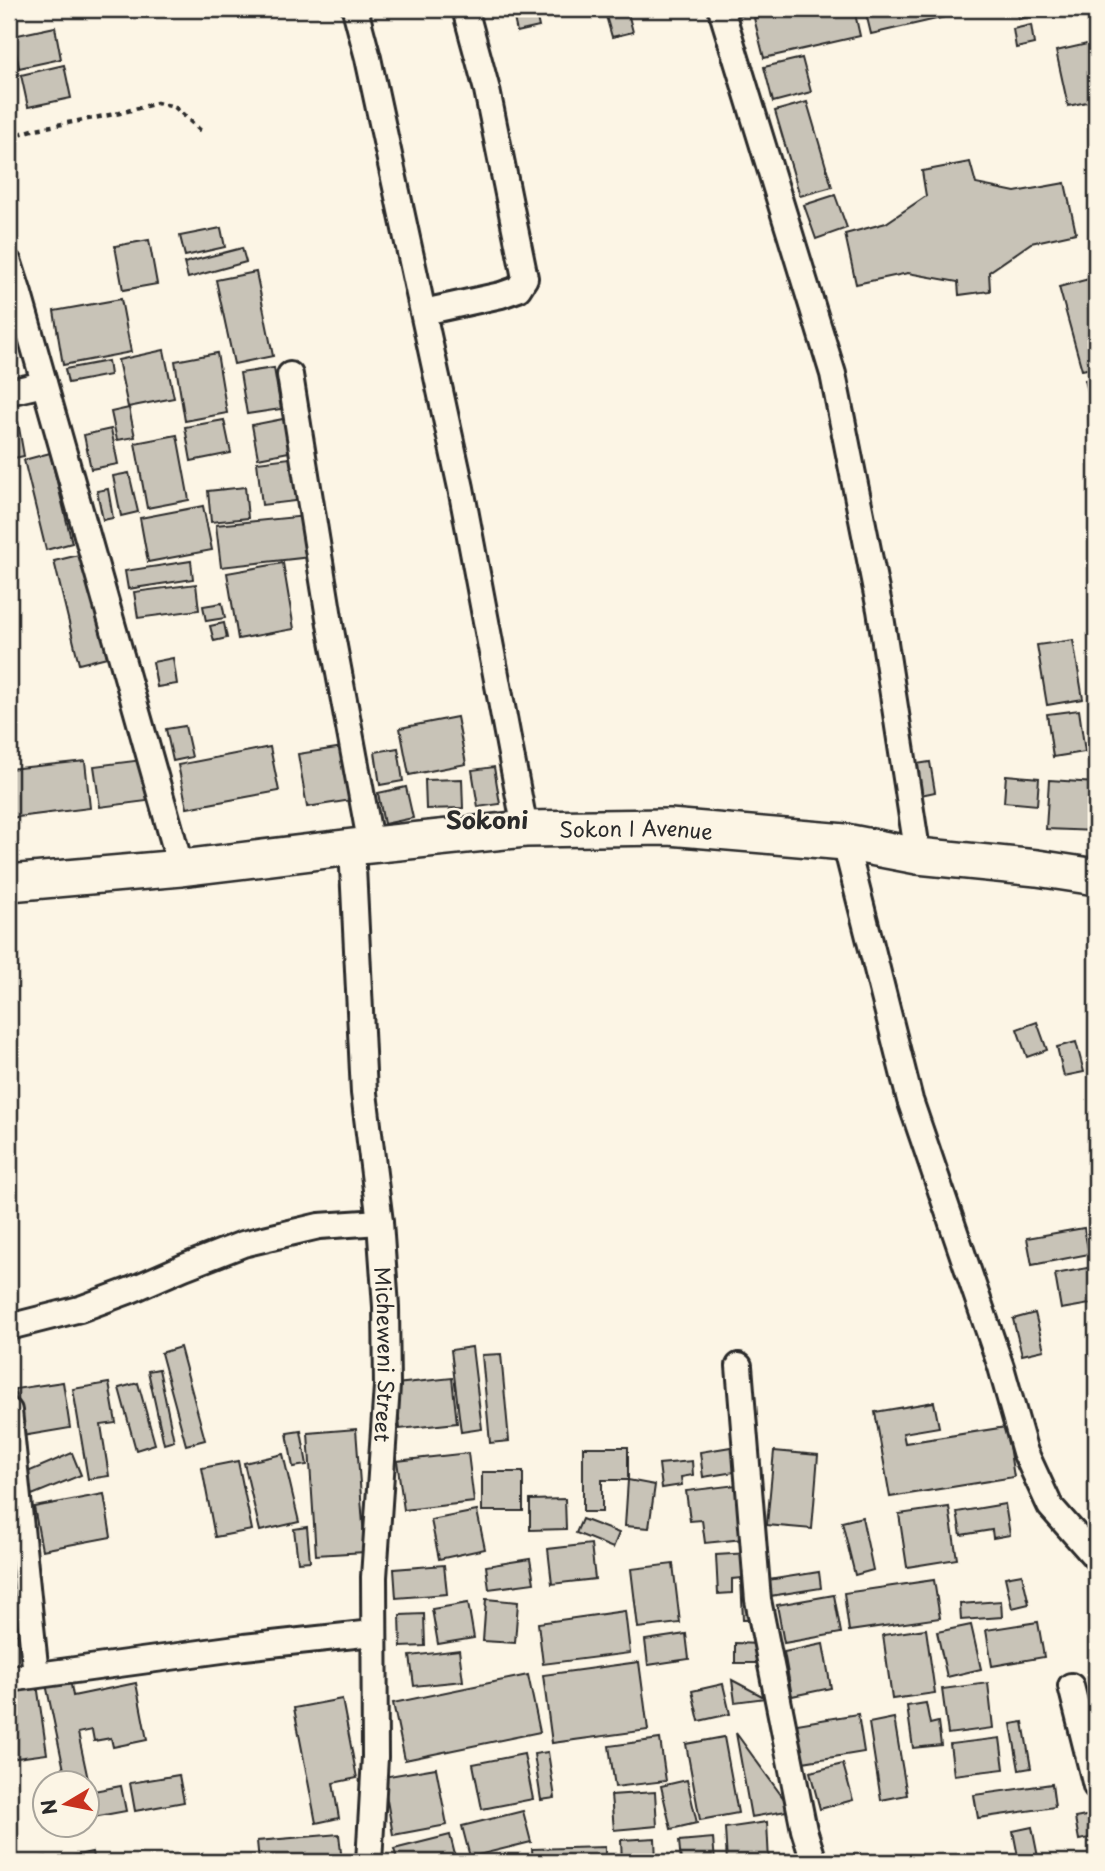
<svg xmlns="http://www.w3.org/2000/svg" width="1105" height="1871" viewBox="0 0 1105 1871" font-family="'Playpen Sans',sans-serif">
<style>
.building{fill:#c8c3b7;stroke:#2b2b2b;stroke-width:2}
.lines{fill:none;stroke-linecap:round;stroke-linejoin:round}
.street-casing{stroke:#2b2b2b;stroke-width:30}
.secondary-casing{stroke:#2b2b2b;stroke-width:40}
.path{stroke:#2b2b2b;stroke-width:4.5;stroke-dasharray:5 5;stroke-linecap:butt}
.street{stroke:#fcf5e5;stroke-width:24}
.secondary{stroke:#fcf5e5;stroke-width:35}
.labels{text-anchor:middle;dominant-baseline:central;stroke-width:5;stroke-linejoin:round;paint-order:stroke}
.street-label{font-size:21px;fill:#2b2b2b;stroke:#fcf5e5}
.quarter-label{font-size:24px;font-weight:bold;fill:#2b2b2b;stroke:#fcf5e5}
</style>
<rect width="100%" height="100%" fill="#fcf5e5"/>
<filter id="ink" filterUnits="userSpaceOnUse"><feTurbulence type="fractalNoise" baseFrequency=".0143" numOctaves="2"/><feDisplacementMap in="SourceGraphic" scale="14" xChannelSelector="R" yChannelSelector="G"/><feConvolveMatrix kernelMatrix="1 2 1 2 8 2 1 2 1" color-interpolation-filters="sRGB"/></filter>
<g filter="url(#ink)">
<g class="building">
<path d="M 512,9 L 535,9 L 539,27 L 517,32 Z"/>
<path d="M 604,9 L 627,9 L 633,32 L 612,37 Z"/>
<path d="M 737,9 L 770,9 L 739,16 Z"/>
<path d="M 792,9 L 854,9 L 860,36 L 764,58 L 754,18 Z"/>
<path d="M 865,9 L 980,9 L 871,34 Z"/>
<path d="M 1017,9 L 1039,9 L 1040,15 L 1019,19 Z"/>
<path d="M 1031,25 L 1034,44 L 1016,48 L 1013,29 Z"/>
<path d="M 55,27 L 61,59 L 19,68 L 13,36 Z"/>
<path d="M 1096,42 L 1096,100 L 1068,106 L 1056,51 Z"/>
<path d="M 802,58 L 811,92 L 773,102 L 764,67 Z"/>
<path d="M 64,65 L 71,98 L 28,107 L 21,75 Z"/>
<path d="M 807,102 L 832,187 L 800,196 L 775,111 Z"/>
<path d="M 970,162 L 976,184 L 1015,192 L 1065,183 L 1076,233 L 1031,243 L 989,272 L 990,291 L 959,295 L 958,282 L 908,273 L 856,284 L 845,234 L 886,223 L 926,196 L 922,171 Z"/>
<path d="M 835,195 L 847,228 L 816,239 L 804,205 Z"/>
<path d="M 221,228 L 225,247 L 185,256 L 180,236 Z"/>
<path d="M 149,240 L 157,284 L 123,290 L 115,246 Z"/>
<path d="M 242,248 L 246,262 L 188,278 L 184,263 Z"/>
<path d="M 256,272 L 273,356 L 234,364 L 216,280 Z"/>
<path d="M 1096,277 L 1096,367 L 1082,370 L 1059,287 Z"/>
<path d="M 121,299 L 131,352 L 63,365 L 54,311 Z"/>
<path d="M 164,350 L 174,398 L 128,407 L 118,360 Z"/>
<path d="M 217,353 L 227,413 L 185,421 L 175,361 Z"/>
<path d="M 108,361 L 110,375 L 68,383 L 65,369 Z"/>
<path d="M 274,368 L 281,409 L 247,414 L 240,373 Z"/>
<path d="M 1096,377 L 1096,423 L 1085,380 Z"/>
<path d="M 129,408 L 135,437 L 117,440 L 111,412 Z"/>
<path d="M 288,418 L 294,451 L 258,458 L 252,425 Z"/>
<path d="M 224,420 L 231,453 L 191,461 L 185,427 Z"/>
<path d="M 18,422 L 24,456 L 9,459 L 9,423 Z"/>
<path d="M 111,429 L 118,464 L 91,469 L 84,435 Z"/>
<path d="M 177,435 L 189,500 L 147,508 L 135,443 Z"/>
<path d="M 50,453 L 72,543 L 46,550 L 24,460 Z"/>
<path d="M 298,457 L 304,500 L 262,505 L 257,462 Z"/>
<path d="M 129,473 L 138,512 L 121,516 L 113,476 Z"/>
<path d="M 245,487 L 248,518 L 211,522 L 208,491 Z"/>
<path d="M 108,489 L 113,518 L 103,520 L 97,491 Z"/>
<path d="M 203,506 L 212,550 L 148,562 L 140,518 Z"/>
<path d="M 306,516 L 310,557 L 221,567 L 216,525 Z"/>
<path d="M 83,554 L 107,657 L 79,664 L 54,561 Z"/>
<path d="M 191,561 L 193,579 L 128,589 L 125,571 Z"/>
<path d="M 283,563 L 294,629 L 238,639 L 227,573 Z"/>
<path d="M 196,584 L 199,610 L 138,618 L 134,592 Z"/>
<path d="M 222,603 L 225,618 L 206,621 L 203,606 Z"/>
<path d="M 224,623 L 227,638 L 214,641 L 210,626 Z"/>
<path d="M 1073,640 L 1083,699 L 1047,705 L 1037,645 Z"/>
<path d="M 173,658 L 177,684 L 157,687 L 153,662 Z"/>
<path d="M 1079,710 L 1085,752 L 1053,757 L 1047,714 Z"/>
<path d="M 457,717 L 466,764 L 409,775 L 400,728 Z"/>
<path d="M 185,726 L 192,757 L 173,761 L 166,729 Z"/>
<path d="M 350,746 L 358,799 L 307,807 L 298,754 Z"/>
<path d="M 270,747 L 279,791 L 187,808 L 178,765 Z"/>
<path d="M 398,748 L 403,781 L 380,785 L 375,752 Z"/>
<path d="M 142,760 L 147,801 L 100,807 L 94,766 Z"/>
<path d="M 85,761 L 90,808 L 9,818 L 9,769 Z"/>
<path d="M 930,762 L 935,792 L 916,796 L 910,765 Z"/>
<path d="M 494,767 L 500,804 L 478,807 L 472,770 Z"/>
<path d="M 1006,775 L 1039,778 L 1037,805 L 1004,802 Z"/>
<path d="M 462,779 L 463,808 L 426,809 L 425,780 Z"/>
<path d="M 1049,780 L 1096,783 L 1096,831 L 1046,829 Z"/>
<path d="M 406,787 L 413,818 L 384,824 L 378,793 Z"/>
<path d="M 1037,1022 L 1047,1050 L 1027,1057 L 1017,1029 Z"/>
<path d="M 1076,1042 L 1084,1072 L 1064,1076 L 1057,1047 Z"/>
<path d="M 1084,1228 L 1089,1254 L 1032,1265 L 1027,1238 Z"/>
<path d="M 1093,1267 L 1096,1285 L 1096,1303 L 1061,1309 L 1055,1274 Z"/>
<path d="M 1035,1313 L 1044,1350 L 1022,1355 L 1013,1319 Z"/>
<path d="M 180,1347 L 205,1440 L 186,1445 L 161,1353 Z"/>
<path d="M 472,1347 L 482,1429 L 461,1432 L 451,1350 Z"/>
<path d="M 501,1354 L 509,1441 L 490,1443 L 482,1355 Z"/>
<path d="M 159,1369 L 174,1441 L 164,1444 L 148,1371 Z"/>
<path d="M 452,1378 L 457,1423 L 400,1429 L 396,1384 Z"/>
<path d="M 63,1382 L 70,1428 L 22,1436 L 15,1389 Z"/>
<path d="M 109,1383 L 116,1423 L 101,1425 L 109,1476 L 88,1479 L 73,1389 Z"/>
<path d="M 138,1383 L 155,1444 L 136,1450 L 119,1388 Z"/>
<path d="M 934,1402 L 939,1427 L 903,1433 L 905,1443 L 1006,1427 L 1014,1477 L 890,1497 L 875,1412 Z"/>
<path d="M 356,1429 L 365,1552 L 316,1555 L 308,1433 Z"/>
<path d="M 301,1431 L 307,1465 L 293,1467 L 287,1433 Z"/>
<path d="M 737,1446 L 741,1471 L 703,1477 L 700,1452 Z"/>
<path d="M 583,1447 L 628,1447 L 628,1480 L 602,1480 L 602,1512 L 583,1512 Z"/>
<path d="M 774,1451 L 818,1455 L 812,1529 L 767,1525 Z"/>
<path d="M 72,1453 L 81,1475 L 32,1495 L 23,1474 Z"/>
<path d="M 468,1453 L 474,1502 L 404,1510 L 397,1461 Z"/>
<path d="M 283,1454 L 299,1522 L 260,1531 L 244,1463 Z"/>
<path d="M 238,1461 L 252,1530 L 215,1537 L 202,1468 Z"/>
<path d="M 692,1461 L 693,1475 L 681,1477 L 682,1485 L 662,1488 L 659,1464 Z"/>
<rect x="482" y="1472" width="41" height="39"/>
<path d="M 628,1480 L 655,1485 L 649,1528 L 625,1526 Z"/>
<path d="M 736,1485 L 743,1539 L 705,1543 L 702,1520 L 690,1521 L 686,1491 Z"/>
<path d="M 104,1494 L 111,1537 L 42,1550 L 34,1507 Z"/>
<path d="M 565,1499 L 566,1529 L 530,1530 L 530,1500 Z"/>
<path d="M 1005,1504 L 1010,1535 L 993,1538 L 992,1530 L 961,1535 L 957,1512 Z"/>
<path d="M 949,1507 L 957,1559 L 907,1567 L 899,1514 Z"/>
<path d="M 477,1511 L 485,1549 L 439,1559 L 431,1520 Z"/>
<path d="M 862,1517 L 873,1570 L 855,1575 L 842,1522 Z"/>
<path d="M 582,1519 L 619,1533 L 613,1548 L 576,1533 Z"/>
<path d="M 307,1527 L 310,1561 L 298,1562 L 294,1529 Z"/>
<path d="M 591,1544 L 595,1579 L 552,1584 L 548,1549 Z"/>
<path d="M 749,1553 L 751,1620 L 743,1620 L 741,1578 L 732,1579 L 732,1593 L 718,1594 L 716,1555 Z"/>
<path d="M 530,1559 L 534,1583 L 489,1589 L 486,1566 Z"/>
<path d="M 673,1564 L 680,1623 L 638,1628 L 631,1569 Z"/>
<path d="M 444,1565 L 447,1594 L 396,1598 L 394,1569 Z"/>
<path d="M 15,1570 L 25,1623 L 9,1626 L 9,1572 Z"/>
<path d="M 819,1572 L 821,1588 L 770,1596 L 768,1580 Z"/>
<path d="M 1022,1574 L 1029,1604 L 1012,1608 L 1005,1577 Z"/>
<path d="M 934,1580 L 940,1618 L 849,1631 L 844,1593 Z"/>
<path d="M 834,1595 L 841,1633 L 784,1643 L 777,1605 Z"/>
<path d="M 486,1599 L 518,1602 L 515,1643 L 483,1641 Z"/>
<path d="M 1001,1601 L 1002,1617 L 961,1620 L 960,1604 Z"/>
<path d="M 468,1603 L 474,1638 L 438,1644 L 432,1609 Z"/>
<path d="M 625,1611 L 630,1653 L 543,1664 L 538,1623 Z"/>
<path d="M 424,1614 L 425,1646 L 401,1647 L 400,1615 Z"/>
<path d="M 1038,1622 L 1044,1657 L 992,1666 L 986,1630 Z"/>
<path d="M 971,1625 L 981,1669 L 947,1677 L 937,1632 Z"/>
<path d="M 926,1629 L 935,1693 L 892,1699 L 883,1635 Z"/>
<path d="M 22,1633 L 28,1664 L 9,1668 L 9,1635 Z"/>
<path d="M 686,1634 L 689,1659 L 648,1665 L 645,1640 Z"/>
<path d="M 735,1643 L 760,1644 L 759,1663 L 735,1663 Z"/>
<path d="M 823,1644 L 831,1688 L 792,1696 L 784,1652 Z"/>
<path d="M 459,1650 L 463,1681 L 414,1686 L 410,1656 Z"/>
<path d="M 639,1662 L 648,1730 L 552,1743 L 543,1675 Z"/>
<path d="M 528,1675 L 540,1732 L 405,1760 L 393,1703 Z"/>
<path d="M 70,1679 L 73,1696 L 136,1683 L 147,1740 L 113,1747 L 111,1738 L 94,1741 L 92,1730 L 78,1733 L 89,1784 L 67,1784 L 46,1684 Z"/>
<path d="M 732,1680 L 766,1698 L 735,1702 Z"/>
<path d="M 988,1683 L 993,1728 L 948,1734 L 942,1689 Z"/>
<path d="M 37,1684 L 47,1754 L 9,1759 L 9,1688 Z"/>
<path d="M 723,1684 L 730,1714 L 699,1721 L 692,1691 Z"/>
<path d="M 342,1699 L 357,1778 L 333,1783 L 339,1818 L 316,1823 L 294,1708 Z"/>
<path d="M 926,1703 L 930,1724 L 938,1722 L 941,1745 L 913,1748 L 907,1706 Z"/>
<path d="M 858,1714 L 864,1752 L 803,1762 L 797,1724 Z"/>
<path d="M 894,1718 L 907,1795 L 881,1800 L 869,1723 Z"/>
<path d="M 1023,1722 L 1031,1768 L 1019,1770 L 1011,1724 Z"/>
<path d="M 736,1733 L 792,1810 L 751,1817 Z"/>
<path d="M 724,1737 L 738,1813 L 700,1820 L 686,1744 Z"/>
<path d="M 1000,1738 L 1004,1769 L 954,1775 L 950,1744 Z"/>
<path d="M 660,1739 L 666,1781 L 615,1787 L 609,1746 Z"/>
<path d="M 548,1752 L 555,1798 L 541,1800 L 534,1754 Z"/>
<path d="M 524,1754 L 533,1799 L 482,1809 L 473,1764 Z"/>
<path d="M 843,1764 L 853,1800 L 820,1809 L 810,1772 Z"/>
<path d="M 436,1768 L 447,1825 L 393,1835 L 383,1777 Z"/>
<path d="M 179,1775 L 184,1802 L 135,1811 L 130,1783 Z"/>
<path d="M 687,1780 L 697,1823 L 671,1829 L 661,1786 Z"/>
<path d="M 1052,1784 L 1055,1807 L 978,1818 L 974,1795 Z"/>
<path d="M 121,1786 L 126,1811 L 88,1818 L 88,1792 Z"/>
<path d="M 655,1792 L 657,1826 L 614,1830 L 611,1795 Z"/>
<path d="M 523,1811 L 531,1842 L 470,1857 L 462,1826 Z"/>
<path d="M 1091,1815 L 1095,1837 L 1079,1840 L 1075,1818 Z"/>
<path d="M 767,1822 L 769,1862 L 727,1862 L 725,1828 Z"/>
<path d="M 1032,1827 L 1039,1862 L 1019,1862 L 1013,1831 Z"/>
<path d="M 339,1834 L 342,1862 L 259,1862 L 257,1841 Z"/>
<path d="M 450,1835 L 456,1859 L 443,1862 L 398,1862 L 394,1849 Z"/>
<path d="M 655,1838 L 656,1862 L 622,1862 L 621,1840 Z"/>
<path d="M 713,1838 L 715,1862 L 681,1862 L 679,1841 Z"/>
<path d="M 605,1847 L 605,1862 L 533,1862 L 532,1849 Z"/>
<path d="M 92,1852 L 94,1862 L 74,1862 L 73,1856 Z"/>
<path d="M 46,1857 L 47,1862 L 11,1862 Z"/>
<path d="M 521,1857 L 522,1862 L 496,1862 Z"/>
</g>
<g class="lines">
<defs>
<g id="street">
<path d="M 355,9 L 368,58 L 461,488 L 525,829"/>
<path d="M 721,9 L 833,374 L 880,610 L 918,856"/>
<path d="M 9,263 L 19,294 L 181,868"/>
<path d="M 424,312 L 501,295 L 518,289 L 525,278 L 487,90 L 465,9"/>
<path d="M 290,375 L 331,630 L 371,846"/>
<path d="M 9,392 L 44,384"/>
<path d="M 845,842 L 910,1100 L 1001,1367 L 1025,1452 L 1050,1506 L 1096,1558"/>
<path id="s1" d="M 352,847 L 364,1093 L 380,1222 L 386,1307 L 387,1386 L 374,1577 L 375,1757 L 369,1862"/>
<path d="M 9,1327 L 80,1309 L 131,1290 L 184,1267 L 243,1244 L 319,1226 L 380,1222"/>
<path d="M 739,1366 L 758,1600 L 804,1830 L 814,1862"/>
<path d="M 9,1411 L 36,1675"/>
<path d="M 9,1679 L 244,1647 L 373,1633"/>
<path d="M 1071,1686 L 1096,1786"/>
</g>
<g id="secondary">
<path id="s2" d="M 9,883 L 181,868 L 352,847 L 525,829 L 669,827 L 845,842 L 918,856 L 1037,868 L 1096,877"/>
</g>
</defs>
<use href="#street" class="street-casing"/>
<use href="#secondary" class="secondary-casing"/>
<path class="path" d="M 9,137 L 36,129 L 120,113 L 157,103 L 175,107 L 203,133"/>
<use href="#street" class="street"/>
<use href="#secondary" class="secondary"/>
</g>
</g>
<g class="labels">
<g class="street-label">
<text stroke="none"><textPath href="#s2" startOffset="630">Sokon I Avenue</textPath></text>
<text stroke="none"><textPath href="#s1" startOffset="509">Micheweni Street</textPath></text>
</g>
<g class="quarter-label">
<text x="487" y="819">Sokoni</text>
</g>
</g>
<rect width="1105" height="1871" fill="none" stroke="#fcf5e5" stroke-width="35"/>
<rect x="18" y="18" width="1070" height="1836" fill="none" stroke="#2b2b2b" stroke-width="2.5" filter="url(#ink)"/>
<g transform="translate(66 1804) rotate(260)"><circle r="33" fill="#fcf5e5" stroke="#a8a49b" stroke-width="2"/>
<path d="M0-5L12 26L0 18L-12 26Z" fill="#c8321e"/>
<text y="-10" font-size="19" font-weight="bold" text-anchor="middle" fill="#2b2b2b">N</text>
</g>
</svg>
